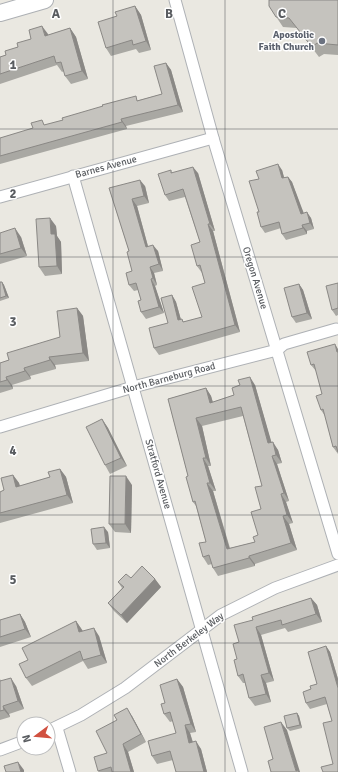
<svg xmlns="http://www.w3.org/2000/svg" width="338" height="772" viewBox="0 0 338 772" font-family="Signika,sans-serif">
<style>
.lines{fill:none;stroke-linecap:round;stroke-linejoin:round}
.street-casing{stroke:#aeb1b5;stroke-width:13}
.secondary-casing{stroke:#adb0b4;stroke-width:18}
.street{stroke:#fff;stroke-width:11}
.secondary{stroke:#fff;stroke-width:16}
.wall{fill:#a9a8a3;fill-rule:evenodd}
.shaded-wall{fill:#8a8885}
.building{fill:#c5c3be;stroke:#8a8885;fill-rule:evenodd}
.grid{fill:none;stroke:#595c60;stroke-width:1;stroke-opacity:0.55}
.worship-dot{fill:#6b7280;stroke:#fff;stroke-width:1.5}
.labels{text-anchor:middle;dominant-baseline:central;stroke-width:3;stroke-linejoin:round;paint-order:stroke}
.worship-label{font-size:10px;font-weight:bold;fill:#5b616d;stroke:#fff;text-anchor:end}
.street-label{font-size:10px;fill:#595c60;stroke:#fff}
.grid-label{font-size:13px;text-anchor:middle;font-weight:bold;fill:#595c60;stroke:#fff;stroke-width:3;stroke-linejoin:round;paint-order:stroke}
</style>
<rect width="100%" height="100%" fill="#eae8e1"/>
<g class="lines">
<defs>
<g id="street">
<path d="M 175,0 L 213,138 L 338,554"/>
<path d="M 73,176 L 242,772"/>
<path d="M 0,197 L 213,138"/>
<path d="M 0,427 L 133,387 L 277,350 L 284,344 L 336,329"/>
<path d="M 57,728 L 70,772"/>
<path d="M 48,731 L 81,715 L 125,688 L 221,615 L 275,588 L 338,565"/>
<path d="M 0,750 L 24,741"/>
</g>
<path id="secondary" d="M 0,13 L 45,0"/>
</defs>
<use href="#street" class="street-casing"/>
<use href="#secondary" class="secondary-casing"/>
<use href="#street" class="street"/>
<use href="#secondary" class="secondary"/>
</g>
<g class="wall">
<path d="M 338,0 L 338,55 L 324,54 L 319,57 L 297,28 L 283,27 L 269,6 Z"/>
<path d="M 135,6 L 141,15 L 151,50 L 139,53 L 136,49 L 111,56 L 106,48 L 117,16 Z"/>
<path d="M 70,28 L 76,37 L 88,79 L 71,84 L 65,76 L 64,71 L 62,72 L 57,65 L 0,84 L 0,57 L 6,55 L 18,47 L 48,34 L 48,35 Z"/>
<path d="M 166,63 L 171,70 L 183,112 L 126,126 L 127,129 L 0,164 L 0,138 L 46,125 L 162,94 Z"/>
<path d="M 171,170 L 172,173 L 198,173 L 215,231 L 213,231 L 240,332 L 159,355 L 154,348 L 168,323 L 172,295 L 176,302 L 181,320 L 184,322 L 202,317 L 205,283 L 202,273 L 197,266 L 200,242 L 185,197 L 169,201 L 165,195 Z"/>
<path d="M 282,170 L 284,178 L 288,177 L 292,182 L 303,213 L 311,218 L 314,229 L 307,231 L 307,234 L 286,240 L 282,234 L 281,228 L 265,233 L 261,227 L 259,212 L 259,179 Z"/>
<path d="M 145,186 L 149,203 L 137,206 L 148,246 L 158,251 L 163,271 L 154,273 L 157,285 L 155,286 L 164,313 L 146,319 L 141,312 L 141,300 L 138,290 L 134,291 L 129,285 L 132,271 L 129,251 L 109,188 Z"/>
<path d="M 56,226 L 57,236 L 61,242 L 62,274 L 45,276 L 39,267 Z"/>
<path d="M 0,233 L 21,237 L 27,256 L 0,264 Z"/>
<path d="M 0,282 L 2,282 L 4,285 L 9,298 L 0,301 Z"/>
<path d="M 338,283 L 338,315 L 336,316 L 332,310 Z"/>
<path d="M 299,284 L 303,290 L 312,319 L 296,323 L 292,317 Z"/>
<path d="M 77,308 L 83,316 L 89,361 L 55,365 L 56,369 L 30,376 L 31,379 L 12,385 L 13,389 L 0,393 L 0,363 L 9,360 L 60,337 Z"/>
<path d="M 338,349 L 338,454 L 333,447 L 325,416 L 321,410 L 322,394 L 316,371 L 311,365 Z"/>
<path d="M 255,385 L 271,442 L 278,450 L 282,463 L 277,464 L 289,501 L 286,502 L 293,523 L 289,524 L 297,550 L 255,564 L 255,566 L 218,576 L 213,568 L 212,564 L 208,565 L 203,557 L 206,542 L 196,506 L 193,502 L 188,476 L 168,399 L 206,388 L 211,396 L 213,402 L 234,395 ZM 243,416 L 262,486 L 261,509 L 258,535 L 255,542 L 230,548 L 213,491 L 216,491 L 208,466 L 211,466 L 202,426 Z"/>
<path d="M 102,419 L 108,428 L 127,466 L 110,474 L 105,465 Z"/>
<path d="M 60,469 L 66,477 L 73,503 L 0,523 L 0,492 L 4,490 L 13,475 L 19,483 L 20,486 L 50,477 Z"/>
<path d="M 132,485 L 131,533 L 115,532 L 109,524 Z"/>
<path d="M 108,532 L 110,548 L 97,550 L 93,544 Z"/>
<path d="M 131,578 L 155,579 L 161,587 L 127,623 L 114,611 L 108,603 L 122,588 L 118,582 Z"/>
<path d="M 311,598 L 317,605 L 322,622 L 288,632 L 285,628 L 261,635 L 274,681 L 266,683 L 271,702 L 255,706 L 249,698 L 245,683 L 243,683 L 238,676 L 237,659 L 239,642 L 253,620 Z"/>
<path d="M 20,614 L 25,622 L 31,637 L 0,647 L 0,620 Z"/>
<path d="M 76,621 L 83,631 L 99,636 L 107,663 L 88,669 L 83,661 L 32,686 L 26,678 L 28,660 Z"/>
<path d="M 326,646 L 330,652 L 338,679 L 338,772 L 333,764 L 332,721 L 327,704 L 310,709 L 306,703 L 311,689 L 317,684 Z"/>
<path d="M 0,679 L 1,681 L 16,686 L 24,709 L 9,714 L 10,717 L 0,720 Z"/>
<path d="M 177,679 L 183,687 L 196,732 L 190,733 L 193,742 L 201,749 L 207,772 L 176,772 L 173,760 L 157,764 L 152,756 L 176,733 L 173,721 L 170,722 L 164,714 L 165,703 Z"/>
<path d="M 297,713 L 299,716 L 302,728 L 290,731 L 287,728 Z"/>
<path d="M 132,716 L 146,742 L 128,752 L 134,772 L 99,772 L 98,771 L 107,753 Z"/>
</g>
<g class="shaded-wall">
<path d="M 135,6 L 141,15 L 151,50 L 146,41 Z"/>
<path d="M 42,26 L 48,34 L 51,44 L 45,36 Z"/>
<path d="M 70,28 L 76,37 L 88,79 L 82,71 Z"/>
<path d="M 166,63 L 171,70 L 183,112 L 178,105 Z"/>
<path d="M 121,119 L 126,126 L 127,129 L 122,122 Z"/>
<path d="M 278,164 L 282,170 L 286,184 L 282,178 Z"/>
<path d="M 193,167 L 198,173 L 215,231 L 210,224 Z"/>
<path d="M 288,177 L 292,182 L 306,219 L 301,214 Z"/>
<path d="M 140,180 L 145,186 L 149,203 L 144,196 Z"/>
<path d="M 132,199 L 137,206 L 150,254 L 146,247 Z"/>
<path d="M 307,212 L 311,218 L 314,229 L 310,223 Z"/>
<path d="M 50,218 L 56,226 L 57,236 L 61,242 L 62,274 L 57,266 L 51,234 Z"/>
<path d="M 208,224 L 213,231 L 240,332 L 235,325 Z"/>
<path d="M 302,225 L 307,231 L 307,234 L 303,228 Z"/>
<path d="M 15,228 L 21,237 L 27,256 L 21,248 Z"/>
<path d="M 153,245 L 158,251 L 163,271 L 159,264 Z"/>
<path d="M 150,267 L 154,273 L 157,285 L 153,278 Z"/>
<path d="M 151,279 L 155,286 L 164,313 L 159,307 Z"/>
<path d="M 2,282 L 4,285 L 9,298 L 6,296 Z"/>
<path d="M 299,284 L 303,290 L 312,319 L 307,313 Z"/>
<path d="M 172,295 L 176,302 L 183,327 L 178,320 Z"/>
<path d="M 77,308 L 83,316 L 89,361 L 83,353 Z"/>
<path d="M 335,344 L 338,349 L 338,354 L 337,352 Z"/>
<path d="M 49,357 L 55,365 L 56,369 L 50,360 Z"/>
<path d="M 24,368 L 30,376 L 31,379 L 25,371 Z"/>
<path d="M 6,377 L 12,385 L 13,389 L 7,380 Z"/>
<path d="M 250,377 L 255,385 L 274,451 L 268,443 Z"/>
<path d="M 206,388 L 211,396 L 215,411 L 210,403 Z"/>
<path d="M 196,418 L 202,426 L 211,466 L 206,458 Z"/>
<path d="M 102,419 L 108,428 L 127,466 L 121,458 Z"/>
<path d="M 273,442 L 278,450 L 282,463 L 276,455 Z"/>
<path d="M 272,456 L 277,464 L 289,501 L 284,493 Z"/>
<path d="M 203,458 L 208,466 L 216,491 L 210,483 Z"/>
<path d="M 60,469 L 66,477 L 73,503 L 67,495 Z"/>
<path d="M 13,475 L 19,483 L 22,495 L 16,487 Z"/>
<path d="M 126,476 L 132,485 L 131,533 L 125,524 Z"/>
<path d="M 207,483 L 213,491 L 232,557 L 227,549 Z"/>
<path d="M 281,494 L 286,502 L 293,523 L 287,515 Z"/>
<path d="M 283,516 L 289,524 L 297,550 L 291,543 Z"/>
<path d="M 104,527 L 108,532 L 110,548 L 106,543 Z"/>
<path d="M 249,556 L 255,564 L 255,566 L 249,558 Z"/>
<path d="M 155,579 L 161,587 L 127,623 L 121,615 Z"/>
<path d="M 311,598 L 317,605 L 322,622 L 316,614 Z"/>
<path d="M 20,614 L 25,622 L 31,637 L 25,629 Z"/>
<path d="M 76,621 L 82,630 L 85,640 L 79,632 Z"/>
<path d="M 256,627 L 261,635 L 274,681 L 269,673 Z"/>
<path d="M 94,628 L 99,636 L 107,663 L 101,655 Z"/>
<path d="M 326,646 L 330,652 L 338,679 L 338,688 Z"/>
<path d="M 261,675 L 266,683 L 271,702 L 266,694 Z"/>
<path d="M 11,678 L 16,686 L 24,709 L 18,701 Z"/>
<path d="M 177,679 L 183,687 L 196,732 L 191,724 Z"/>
<path d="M 3,706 L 9,714 L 10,717 L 4,710 Z"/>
<path d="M 127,708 L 132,716 L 146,742 L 141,734 Z"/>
<path d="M 297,713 L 299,716 L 302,728 L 300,725 Z"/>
<path d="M 281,722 L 287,730 L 300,772 L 296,772 L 296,771 Z"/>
<path d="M 185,725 L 190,733 L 195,751 L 189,743 Z"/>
<path d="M 196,741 L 201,749 L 207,772 L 204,772 Z"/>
<path d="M 123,744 L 128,752 L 134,772 L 131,772 Z"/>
<path d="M 18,762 L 24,770 L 24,772 L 21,772 Z"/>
</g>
<g class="building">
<path d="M 269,0 L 338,0 L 338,45 L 317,43 L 312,47 L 289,18 L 276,17 L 269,6 Z"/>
<path d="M 135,6 L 146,41 L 133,45 L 132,40 L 106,48 L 98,22 L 117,16 L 115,12 Z"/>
<path d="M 42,26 L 45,36 L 70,28 L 82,71 L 65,76 L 61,62 L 56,63 L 54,56 L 0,74 L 0,57 L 6,55 L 5,51 L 18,47 L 17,43 L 31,39 L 29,30 Z"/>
<path d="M 166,63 L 178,105 L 121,119 L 122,122 L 0,156 L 0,138 L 33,128 L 31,123 L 42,120 L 44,125 L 63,120 L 62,118 L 103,106 L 102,105 L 136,96 L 137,101 L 162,94 L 154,66 Z"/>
<path d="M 278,164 L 282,178 L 288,177 L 301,214 L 307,212 L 310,223 L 302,225 L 303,228 L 282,234 L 279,222 L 261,227 L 257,212 L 259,212 L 249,181 L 259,179 L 256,171 Z"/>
<path d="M 193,167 L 210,224 L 208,224 L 235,325 L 154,348 L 149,328 L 168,323 L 161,298 L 172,295 L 178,320 L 182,319 L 183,322 L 202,317 L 192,287 L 205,283 L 200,265 L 197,266 L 191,245 L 200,242 L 183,189 L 165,195 L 158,174 L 171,170 L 171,173 Z"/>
<path d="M 140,180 L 144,196 L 132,199 L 146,247 L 153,245 L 159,264 L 150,267 L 153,278 L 151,279 L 159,307 L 141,312 L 138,301 L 141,300 L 136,283 L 129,285 L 126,273 L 132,271 L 127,252 L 129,251 L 109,188 Z"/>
<path d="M 50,218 L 51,234 L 55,234 L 57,266 L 39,267 L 36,219 Z"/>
<path d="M 15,228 L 21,248 L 0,254 L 0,233 Z"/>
<path d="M 0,282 L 2,282 L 6,296 L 0,298 Z"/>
<path d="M 338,283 L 338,308 L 332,310 L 326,286 Z"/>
<path d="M 299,284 L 307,313 L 292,317 L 284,288 Z"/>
<path d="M 77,308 L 83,353 L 49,357 L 50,360 L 24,368 L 25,371 L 6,377 L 7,380 L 0,382 L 0,363 L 9,360 L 7,353 L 60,337 L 57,311 Z"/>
<path d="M 335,344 L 337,352 L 338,352 L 338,452 L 336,446 L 333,447 L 323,409 L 321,410 L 316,396 L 322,394 L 314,364 L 311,365 L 307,352 Z"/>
<path d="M 250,377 L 268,443 L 273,442 L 276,455 L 272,456 L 284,493 L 281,494 L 287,515 L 283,516 L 291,543 L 249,556 L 249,558 L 213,568 L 209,555 L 203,557 L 199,543 L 206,542 L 195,501 L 193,502 L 186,477 L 188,476 L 168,399 L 206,388 L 210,403 L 234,395 L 232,388 L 240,385 L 238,380 ZM 241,407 L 262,486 L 255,487 L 261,509 L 251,512 L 258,535 L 253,537 L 255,542 L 227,549 L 207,483 L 210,483 L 203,458 L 206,458 L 196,418 Z"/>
<path d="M 102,419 L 121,458 L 105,465 L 86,427 Z"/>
<path d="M 60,469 L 67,495 L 0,513 L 0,492 L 4,490 L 1,478 L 13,475 L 16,487 L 50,477 L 48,472 Z"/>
<path d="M 110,476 L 126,476 L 125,524 L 109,524 Z"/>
<path d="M 104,527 L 106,543 L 93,544 L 91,529 Z"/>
<path d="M 142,566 L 155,579 L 121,615 L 108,603 L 124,587 L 118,582 L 126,574 L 131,578 Z"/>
<path d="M 311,598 L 316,614 L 282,625 L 281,620 L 256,627 L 269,673 L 261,675 L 266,694 L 249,698 L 243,674 L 238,676 L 234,660 L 237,659 L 233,644 L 239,642 L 234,625 L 253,620 L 252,617 Z"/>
<path d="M 20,614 L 25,629 L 0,637 L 0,620 Z"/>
<path d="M 76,621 L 79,632 L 94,628 L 101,655 L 83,660 L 80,651 L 26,678 L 19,664 L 28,660 L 22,648 Z"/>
<path d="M 326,646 L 338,688 L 338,772 L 323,772 L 321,767 L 333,764 L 323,723 L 332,721 L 325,697 L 306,703 L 303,692 L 311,689 L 310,686 L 317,684 L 308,652 Z"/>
<path d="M 11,678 L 18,701 L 3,706 L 4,710 L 0,711 L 0,681 Z"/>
<path d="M 177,679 L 191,724 L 185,725 L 189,743 L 196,741 L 204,772 L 176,772 L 170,751 L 152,756 L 148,741 L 176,733 L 170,712 L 164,714 L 161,704 L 165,703 L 160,685 Z"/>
<path d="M 127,708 L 141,734 L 123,744 L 131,772 L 112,772 L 111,767 L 98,771 L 94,757 L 107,753 L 96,731 L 117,720 L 114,715 Z"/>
<path d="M 297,713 L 300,725 L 287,728 L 284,716 Z"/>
<path d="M 281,722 L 296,771 L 298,770 L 299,772 L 271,772 L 268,761 L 273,759 L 264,727 Z"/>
<path d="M 18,762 L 21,772 L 6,772 L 4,766 Z"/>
</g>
<path class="grid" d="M 113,0 L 113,772M 225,0 L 225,772M 0,129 L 338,129M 0,257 L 338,257M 0,386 L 338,386M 0,515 L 338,515M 0,643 L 338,643"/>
<circle class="worship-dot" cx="322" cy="41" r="4"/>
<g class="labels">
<g class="worship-label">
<text x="314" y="35">Apostolic<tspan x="314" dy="12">Faith Church</tspan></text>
</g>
<g class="street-label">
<text transform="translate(106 167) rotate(-15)">Barnes Avenue</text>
<text transform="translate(255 278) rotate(73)">Oregon Avenue</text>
<text transform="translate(169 378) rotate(-15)">North Barneburg Road</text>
<text transform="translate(158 474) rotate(74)">Stratford Avenue</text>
<text transform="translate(189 640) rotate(-37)">North Berkeley Way</text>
</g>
</g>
<g class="grid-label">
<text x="56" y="18">A</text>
<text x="169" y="18">B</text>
<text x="282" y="18">C</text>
<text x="13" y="69">1</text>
<text x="13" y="198">2</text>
<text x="13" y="326">3</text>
<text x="13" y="455">4</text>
<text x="13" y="584">5</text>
</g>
<g transform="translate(36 736) rotate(254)"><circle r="19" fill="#ffffff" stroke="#bdbebf"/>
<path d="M0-3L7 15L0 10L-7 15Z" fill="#d15140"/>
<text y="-6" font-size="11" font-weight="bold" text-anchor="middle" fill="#595c60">N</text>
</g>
</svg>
